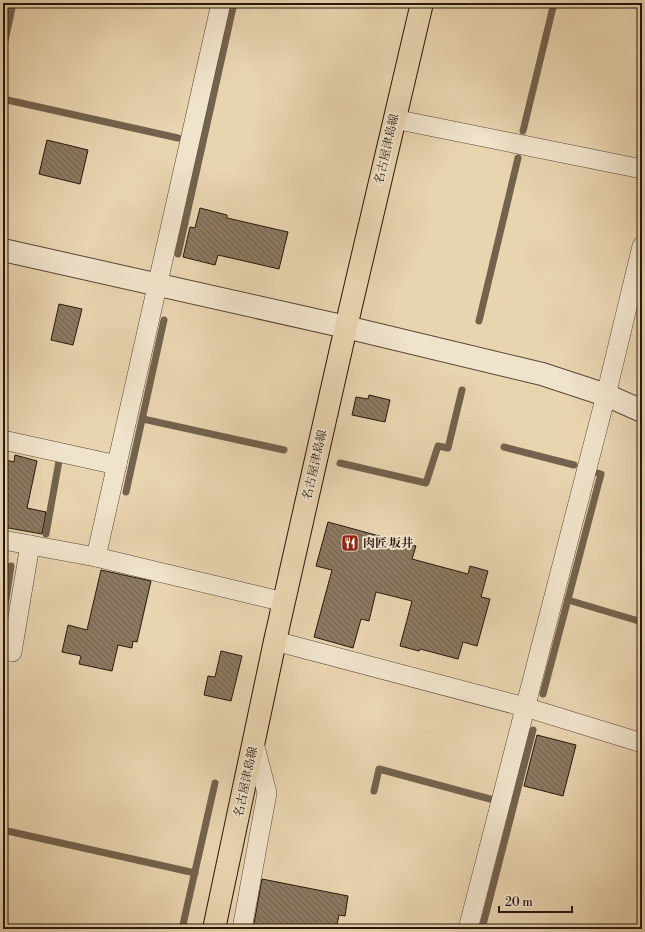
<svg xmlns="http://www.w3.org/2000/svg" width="645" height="932" viewBox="0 0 645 932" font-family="'Libre Bodoni','Noto Serif JP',serif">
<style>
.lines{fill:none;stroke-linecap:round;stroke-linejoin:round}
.stream{stroke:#73624d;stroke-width:7}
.building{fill:url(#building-back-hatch);stroke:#27170d}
.minor-casing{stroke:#574636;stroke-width:20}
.tertiary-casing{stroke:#574636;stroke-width:24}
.primary-casing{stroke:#27170d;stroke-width:24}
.path{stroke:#27170d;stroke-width:2.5;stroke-dasharray:1 2;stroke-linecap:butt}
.minor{stroke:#f0e3cb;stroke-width:19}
.tertiary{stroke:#f0e3cb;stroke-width:22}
.primary{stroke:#e8d4af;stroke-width:22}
.labels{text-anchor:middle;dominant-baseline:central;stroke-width:4;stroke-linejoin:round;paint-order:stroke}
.street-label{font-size:12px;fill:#27170d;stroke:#f0e3cb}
.poi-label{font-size:12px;font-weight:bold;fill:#27170d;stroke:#f0e3cb;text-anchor:start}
</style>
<defs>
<pattern id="building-back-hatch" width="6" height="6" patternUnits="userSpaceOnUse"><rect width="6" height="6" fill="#8b7961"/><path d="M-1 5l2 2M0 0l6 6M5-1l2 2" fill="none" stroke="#72624e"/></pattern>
</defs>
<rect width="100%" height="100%" fill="#e8d4af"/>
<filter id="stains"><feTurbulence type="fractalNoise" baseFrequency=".005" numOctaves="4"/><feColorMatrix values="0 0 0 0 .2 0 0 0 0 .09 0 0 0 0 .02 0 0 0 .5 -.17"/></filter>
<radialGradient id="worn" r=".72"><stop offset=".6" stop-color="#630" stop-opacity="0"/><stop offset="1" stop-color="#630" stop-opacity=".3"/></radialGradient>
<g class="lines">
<g class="stream">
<path d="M 3,50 L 13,3"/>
<path d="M 3,99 L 178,138"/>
<path d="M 523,131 L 554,3"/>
<path d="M 178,254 L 234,3"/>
<path d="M 479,321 L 518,158"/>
<path d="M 143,419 L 284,450"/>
<path d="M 504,447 L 574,465"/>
<path d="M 340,463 L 426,483 L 438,446 L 448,448 L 462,390"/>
<path d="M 126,492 L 164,320"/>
<path d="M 46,534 L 59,461"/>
<path d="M 568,600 L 642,622"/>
<path d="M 3,619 L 11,566"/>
<path d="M 543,694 L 601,474 L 594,472"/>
<path d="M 374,791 L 379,769 L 490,799"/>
<path d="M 3,830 L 195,873"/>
<path d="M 182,929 L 215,783"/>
<path d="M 482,929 L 533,730"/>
</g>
</g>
<g class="building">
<path d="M 47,140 L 88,150 L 80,184 L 39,174 Z"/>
<path d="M 200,208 L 227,215 L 227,218 L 288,232 L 279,269 L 218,255 L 215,265 L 183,257 L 190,227 L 195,228 Z"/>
<path d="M 59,304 L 82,309 L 73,345 L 51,340 Z"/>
<path d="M 369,395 L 390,400 L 385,422 L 352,415 L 356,397 L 368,399 Z"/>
<path d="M 15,455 L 37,461 L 27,508 L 46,512 L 42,534 L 3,527 L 3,475 L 6,460 L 14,462 Z"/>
<path d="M 328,522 L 416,546 L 412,559 L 468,574 L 470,566 L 488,571 L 481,597 L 490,599 L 477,646 L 463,642 L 458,659 L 420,649 L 419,651 L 400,646 L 412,601 L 376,592 L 369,621 L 361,619 L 353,648 L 314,637 L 332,570 L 316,566 Z"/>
<path d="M 101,570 L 151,581 L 137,642 L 133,641 L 132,648 L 118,645 L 112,671 L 79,664 L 81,656 L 62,652 L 68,625 L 87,630 Z"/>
<path d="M 221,651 L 242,656 L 231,701 L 204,695 L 208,676 L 215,677 Z"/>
<path d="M 537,735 L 576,745 L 563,796 L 524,786 Z"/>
<path d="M 262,879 L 348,896 L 345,916 L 339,915 L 336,929 L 253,929 Z"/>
</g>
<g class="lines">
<defs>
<g id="minor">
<path d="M 394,119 L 642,169"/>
<path d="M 3,440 L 117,465"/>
<path d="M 3,540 L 96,557 L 284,602"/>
<path d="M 96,557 L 221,3"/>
<path d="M 275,641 L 525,707 L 642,743"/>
<path d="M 12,652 L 30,545"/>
<path d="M 242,929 L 267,793 L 254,743"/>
<path d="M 468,929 L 606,395 L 642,246"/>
</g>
<path id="tertiary" d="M 3,250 L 346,327 L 542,374 L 606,395 L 642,411"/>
<path id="primary" d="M 214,929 L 275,641 L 346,327 L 422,3"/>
</defs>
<use href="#minor" class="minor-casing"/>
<use href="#tertiary" class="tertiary-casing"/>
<use href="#primary" class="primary-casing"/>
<g class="path">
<path d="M 3,691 L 7,672"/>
<path d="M 637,929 L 642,910"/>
</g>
<use href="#minor" class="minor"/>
<use href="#tertiary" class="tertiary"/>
<use href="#primary" class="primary"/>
</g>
<defs>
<symbol id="restaurant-square" viewBox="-11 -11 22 22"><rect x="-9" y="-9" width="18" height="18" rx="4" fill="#8f2418" stroke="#f0e3cb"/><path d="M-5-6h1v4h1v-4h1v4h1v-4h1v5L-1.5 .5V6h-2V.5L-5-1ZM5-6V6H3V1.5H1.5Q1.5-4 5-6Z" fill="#fff"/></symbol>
</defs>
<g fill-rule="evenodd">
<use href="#restaurant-square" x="340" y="533" width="20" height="20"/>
</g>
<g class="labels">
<g class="street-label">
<text transform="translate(387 149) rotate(-77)">名古屋津島線</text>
<text transform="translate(315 465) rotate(-77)">名古屋津島線</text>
<text transform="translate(246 782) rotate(-78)">名古屋津島線</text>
</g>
<g class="poi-label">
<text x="363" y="543">肉匠 坂井</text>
</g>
</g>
<rect width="645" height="932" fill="none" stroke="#e8d4af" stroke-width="16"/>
<rect x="4" y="4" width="637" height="924" fill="none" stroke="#27170d" stroke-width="2"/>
<rect x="8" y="8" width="629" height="916" fill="none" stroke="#27170d"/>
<path d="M499 906v6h73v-6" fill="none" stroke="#27170d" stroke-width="2"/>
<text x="505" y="906" font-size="12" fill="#27170d" stroke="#f0e3cb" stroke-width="3" paint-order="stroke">20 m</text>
<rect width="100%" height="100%" filter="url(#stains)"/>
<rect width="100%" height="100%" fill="url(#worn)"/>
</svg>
